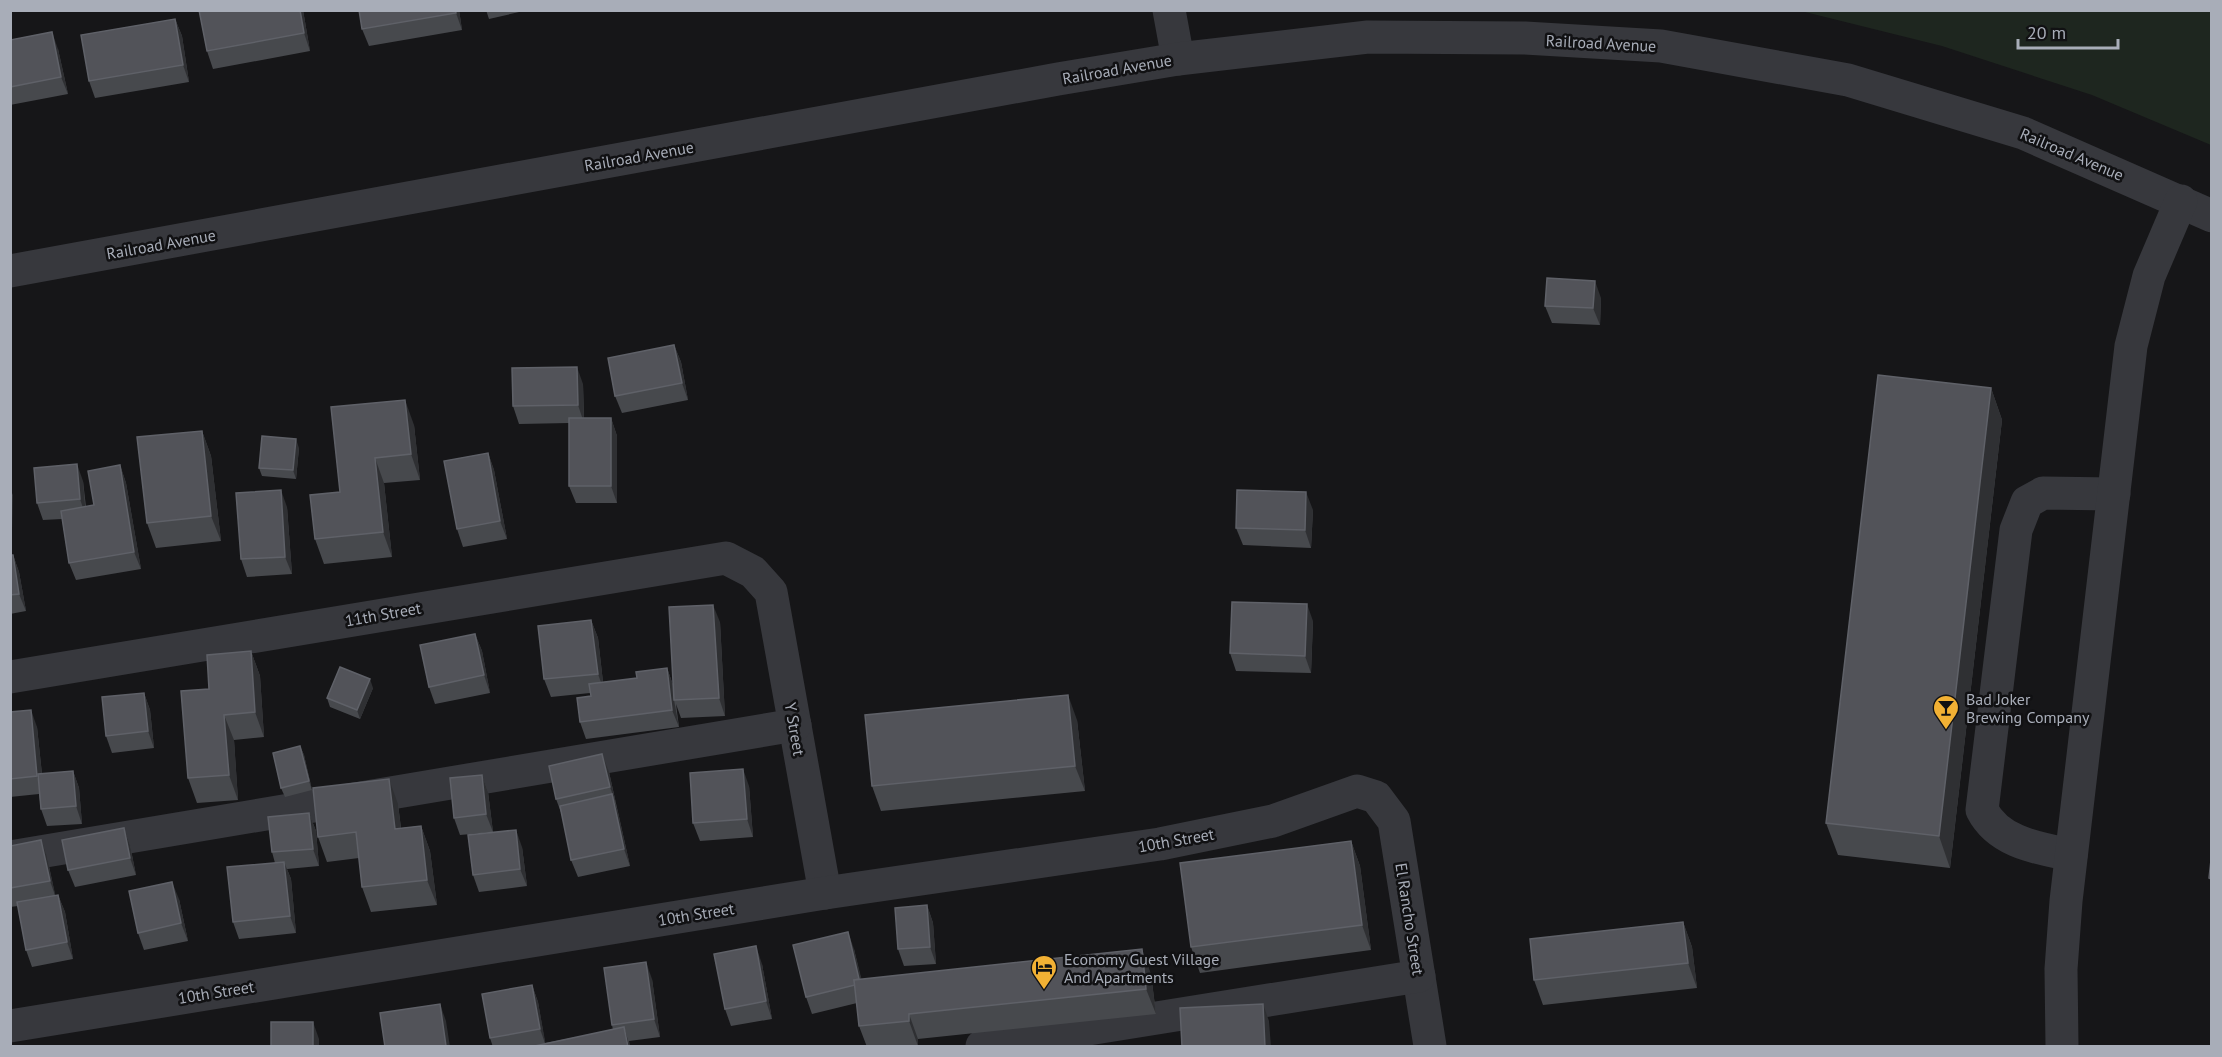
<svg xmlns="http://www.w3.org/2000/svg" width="2222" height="1057" viewBox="0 0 2222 1057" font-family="'PT Sans',sans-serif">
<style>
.green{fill:#1e261f}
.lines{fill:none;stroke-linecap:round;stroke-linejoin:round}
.minor{stroke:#37383d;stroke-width:33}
.wall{fill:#47494d}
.shaded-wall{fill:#2f3033}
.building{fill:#525359;stroke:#5f6168;stroke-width:1.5}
.labels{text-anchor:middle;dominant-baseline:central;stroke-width:5;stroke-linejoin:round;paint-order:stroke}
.street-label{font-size:16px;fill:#a8adb8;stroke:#111113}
.poi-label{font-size:16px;fill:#a8adb8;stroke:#111113;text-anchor:start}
</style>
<rect width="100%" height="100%" fill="#161618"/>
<path class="green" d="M 1801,11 L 2211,11 L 2211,145 L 2092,95 L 1942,46 Z"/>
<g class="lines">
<g class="minor">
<path d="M 1169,10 L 1178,59"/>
<path d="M 10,271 L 1058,79 L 1178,59 L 1368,37 L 1525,38 L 1661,46 L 1848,80 L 2023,133 L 2212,216"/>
<path d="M 10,677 L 726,558 L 753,572 L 771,592 L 825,893"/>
<path d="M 2071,855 C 2038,848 1999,843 1982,810 L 2016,530 L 2027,502 L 2043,493 L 2114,494"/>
<path d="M 10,857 L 795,725"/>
<path d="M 10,1026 L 825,893 L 1160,844 L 1273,821 L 1357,791 L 1376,797 L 1394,821 L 1430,1046"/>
<path d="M 982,1046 L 1419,976"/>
<path d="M 2062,1046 L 2061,969 L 2066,901 L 2131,346 L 2149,276 L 2181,201"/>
</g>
</g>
<g class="wall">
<path d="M 199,10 L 303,10 L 310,51 L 213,69 L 207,51 Z"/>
<path d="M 459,10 L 462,30 L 369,46 L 362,29 Z"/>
<path d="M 486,10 L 528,10 L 489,19 Z"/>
<path d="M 175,19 L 182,36 L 189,82 L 95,98 L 89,81 Z"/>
<path d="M 10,40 L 58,49 L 68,94 L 10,105 Z"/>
<path d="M 1601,298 L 1600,325 L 1552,323 L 1545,306 Z"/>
<path d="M 674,345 L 681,362 L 688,400 L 622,413 L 615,396 Z"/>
<path d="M 583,384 L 584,418 L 611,418 L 617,436 L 617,503 L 576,503 L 569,486 L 569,423 L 519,424 L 513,406 Z"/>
<path d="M 1991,388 L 2002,420 L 1950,868 L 1838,855 L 1826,823 Z"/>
<path d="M 331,407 L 414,425 L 420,480 L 384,483 L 392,557 L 324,564 L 315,539 L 340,492 Z"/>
<path d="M 202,431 L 211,456 L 221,541 L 156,548 L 147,523 Z"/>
<path d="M 299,448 L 296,479 L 262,476 L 259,468 Z"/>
<path d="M 488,453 L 494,470 L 507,539 L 463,547 L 457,529 Z"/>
<path d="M 120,465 L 126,483 L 141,569 L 76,580 L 69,563 L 62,519 L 43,520 L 37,503 L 83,481 L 86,507 L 94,505 Z"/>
<path d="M 287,507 L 292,574 L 247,577 L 241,559 Z"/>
<path d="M 1313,510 L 1311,548 L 1243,545 L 1236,528 Z"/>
<path d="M 10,555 L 13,555 L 19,572 L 26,611 L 10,614 Z"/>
<path d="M 591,620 L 598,638 L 603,682 L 637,678 L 667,668 L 673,685 L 720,622 L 725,716 L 681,718 L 676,704 L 679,727 L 586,739 L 580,722 L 591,696 L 590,693 L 551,697 L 544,679 Z"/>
<path d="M 1313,621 L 1311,673 L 1236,671 L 1230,653 Z"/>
<path d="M 475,634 L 482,651 L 490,693 L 435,704 L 429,687 Z"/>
<path d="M 251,651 L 260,676 L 264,737 L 234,740 L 238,800 L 197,803 L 188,778 L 209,689 Z"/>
<path d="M 373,688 L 360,719 L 330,707 L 327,698 Z"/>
<path d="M 144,693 L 150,710 L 154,748 L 112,753 L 106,736 Z"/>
<path d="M 10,712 L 37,727 L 42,774 L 73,771 L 79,788 L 82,824 L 47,826 L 41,809 L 39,794 L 10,797 Z"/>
<path d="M 1077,720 L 1085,791 L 881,811 L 872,786 Z"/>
<path d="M 300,746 L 304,755 L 312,790 L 285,797 L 281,788 Z"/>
<path d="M 609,772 L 630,866 L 578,877 L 571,860 L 562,815 L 556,799 Z"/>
<path d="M 482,775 L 488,792 L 493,832 L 460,835 L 454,818 Z"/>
<path d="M 749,786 L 753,837 L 700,841 L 693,823 Z"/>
<path d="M 398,804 L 401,828 L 421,826 L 430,851 L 437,905 L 371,912 L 362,887 L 359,858 L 327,862 L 318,837 Z"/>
<path d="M 309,813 L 316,831 L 319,866 L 287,869 L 291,879 L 296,933 L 239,939 L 233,922 L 275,863 L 272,852 Z"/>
<path d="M 124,828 L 130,845 L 136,875 L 75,887 L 68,870 Z"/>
<path d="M 1351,841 L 1360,866 L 1371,950 L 1200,973 L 1191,947 Z"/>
<path d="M 10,846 L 47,857 L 55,895 L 58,895 L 65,912 L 73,959 L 32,967 L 26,950 L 18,906 L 10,907 Z"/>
<path d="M 522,847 L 527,886 L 479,892 L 473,875 Z"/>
<path d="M 179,899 L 188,941 L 144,950 L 138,933 Z"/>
<path d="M 927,905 L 933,923 L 936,964 L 904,966 L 898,949 Z"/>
<path d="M 1683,922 L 1692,947 L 1697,988 L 1543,1005 L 1534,980 Z"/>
<path d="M 854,949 L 861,979 L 1151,974 L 1156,1014 L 918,1039 L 918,1046 L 867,1047 L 859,1026 L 857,1003 L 812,1014 L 806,997 Z"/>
<path d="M 762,964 L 772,1019 L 731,1026 L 725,1009 Z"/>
<path d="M 652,979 L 660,1037 L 629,1041 L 630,1047 L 493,1047 L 490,1038 L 532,985 L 538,1002 L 545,1043 L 613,1030 L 612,1025 Z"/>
</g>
<g class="shaded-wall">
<path d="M 300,10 L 303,10 L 310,51 L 304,33 Z"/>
<path d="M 455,10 L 459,10 L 462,30 L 456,13 Z"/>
<path d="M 175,19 L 182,36 L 189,82 L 183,65 Z"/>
<path d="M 52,32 L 58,49 L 68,94 L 61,77 Z"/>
<path d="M 1595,281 L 1601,298 L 1600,325 L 1593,308 Z"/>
<path d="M 674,345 L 681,362 L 688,400 L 682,383 Z"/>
<path d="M 577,367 L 583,384 L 584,423 L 578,405 Z"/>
<path d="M 1991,388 L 2002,420 L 1950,868 L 1939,836 Z"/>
<path d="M 405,400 L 414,425 L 420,480 L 411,454 Z"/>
<path d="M 611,418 L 617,436 L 617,503 L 611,486 Z"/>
<path d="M 202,431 L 211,456 L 221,541 L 211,516 Z"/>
<path d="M 296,439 L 299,448 L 296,479 L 293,470 Z"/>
<path d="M 488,453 L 494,470 L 507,539 L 500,521 Z"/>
<path d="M 375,458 L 384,483 L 392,557 L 383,532 Z"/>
<path d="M 77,464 L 83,481 L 86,517 L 80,499 Z"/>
<path d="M 120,465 L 126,483 L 141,569 L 134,552 Z"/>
<path d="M 10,489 L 13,495 L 12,531 L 10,527 Z"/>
<path d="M 281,490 L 287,507 L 292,574 L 285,557 Z"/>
<path d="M 1306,492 L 1313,510 L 1311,548 L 1305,530 Z"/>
<path d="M 13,555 L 19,572 L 26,611 L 19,594 Z"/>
<path d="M 1307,604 L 1313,621 L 1311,673 L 1305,656 Z"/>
<path d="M 713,605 L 720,622 L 725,716 L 719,698 Z"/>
<path d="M 591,620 L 598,638 L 604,691 L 598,674 Z"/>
<path d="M 475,634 L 482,651 L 490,693 L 484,675 Z"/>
<path d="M 251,651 L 260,676 L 264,737 L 255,712 Z"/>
<path d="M 667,668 L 673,685 L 674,700 L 679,727 L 672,710 Z"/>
<path d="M 370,679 L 373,688 L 360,719 L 357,710 Z"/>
<path d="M 144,693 L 150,710 L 154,748 L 148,731 Z"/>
<path d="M 1068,695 L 1077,720 L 1085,791 L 1075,766 Z"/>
<path d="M 31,710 L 37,727 L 44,794 L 37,776 Z"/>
<path d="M 224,715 L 234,740 L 238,800 L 229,775 Z"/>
<path d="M 300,746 L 304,755 L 312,790 L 309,781 Z"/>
<path d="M 602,754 L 609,772 L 616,804 L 610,787 Z"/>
<path d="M 743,769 L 749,786 L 753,837 L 747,819 Z"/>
<path d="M 73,771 L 79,788 L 82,824 L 76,806 Z"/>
<path d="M 482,775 L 488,792 L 493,832 L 486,814 Z"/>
<path d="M 389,779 L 398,804 L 404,854 L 395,829 Z"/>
<path d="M 612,794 L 618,812 L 630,866 L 624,849 Z"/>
<path d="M 309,813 L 316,831 L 319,866 L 313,849 Z"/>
<path d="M 421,826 L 430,851 L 437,905 L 427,880 Z"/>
<path d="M 124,828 L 130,845 L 136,875 L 130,858 Z"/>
<path d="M 516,830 L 522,847 L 527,886 L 520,869 Z"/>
<path d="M 41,840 L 47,857 L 56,898 L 50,881 Z"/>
<path d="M 1351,841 L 1360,866 L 1371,950 L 1362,925 Z"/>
<path d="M 284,862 L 291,879 L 296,933 L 290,916 Z"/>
<path d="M 172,882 L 179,899 L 188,941 L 181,923 Z"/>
<path d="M 58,895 L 65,912 L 73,959 L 67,942 Z"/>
<path d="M 927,905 L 933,923 L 936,964 L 930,947 Z"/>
<path d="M 1683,922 L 1692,947 L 1697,988 L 1688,963 Z"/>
<path d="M 848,932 L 854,949 L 867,1001 L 860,983 Z"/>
<path d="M 756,946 L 762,964 L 772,1019 L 766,1001 Z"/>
<path d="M 1142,949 L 1151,974 L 1156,1014 L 1146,989 Z"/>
<path d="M 646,962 L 652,979 L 660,1037 L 654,1019 Z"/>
<path d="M 532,985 L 538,1002 L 546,1046 L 540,1029 Z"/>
<path d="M 440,1004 L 446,1021 L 450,1047 L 446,1046 Z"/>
<path d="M 1263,1004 L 1269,1021 L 1271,1047 L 1265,1047 Z"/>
<path d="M 909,1014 L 918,1039 L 918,1046 L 909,1021 Z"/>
<path d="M 313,1022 L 319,1039 L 319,1047 L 313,1047 Z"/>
<path d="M 624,1027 L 630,1047 L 628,1047 Z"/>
</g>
<g class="building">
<path d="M 199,10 L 300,10 L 304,33 L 207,51 Z"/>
<path d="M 359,10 L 455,10 L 456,13 L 362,29 Z"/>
<path d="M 175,19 L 183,65 L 89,81 L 81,35 Z"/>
<path d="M 52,32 L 61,77 L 10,87 L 10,40 Z"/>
<path d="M 1547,278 L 1595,281 L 1593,308 L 1545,306 Z"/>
<path d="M 674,345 L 682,383 L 615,396 L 608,358 Z"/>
<path d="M 577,367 L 578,405 L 513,406 L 512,368 Z"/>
<path d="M 1878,375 L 1991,388 L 1939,836 L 1826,823 Z"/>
<path d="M 405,400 L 411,454 L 375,458 L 383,532 L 315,539 L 310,495 L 340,492 L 331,407 Z"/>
<rect x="569" y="418" width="42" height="68"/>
<path d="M 202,431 L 211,516 L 147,523 L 137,437 Z"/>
<path d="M 262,436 L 296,439 L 293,470 L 259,468 Z"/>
<path d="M 488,453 L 500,521 L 457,529 L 444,461 Z"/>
<path d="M 77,464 L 80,499 L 37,503 L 34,468 Z"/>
<path d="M 120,465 L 134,552 L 69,563 L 61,511 L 94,505 L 88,471 Z"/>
<path d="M 281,490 L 285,557 L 241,559 L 236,493 Z"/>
<path d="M 1237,490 L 1306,492 L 1305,530 L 1236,528 Z"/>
<path d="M 10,555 L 13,555 L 19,594 L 10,595 Z"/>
<path d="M 1232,602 L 1307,604 L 1305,656 L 1230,653 Z"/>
<path d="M 713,605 L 719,698 L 674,700 L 669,607 Z"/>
<path d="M 591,620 L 598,674 L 544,679 L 538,626 Z"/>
<path d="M 475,634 L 484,675 L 429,687 L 420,645 Z"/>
<path d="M 251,651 L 255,712 L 224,715 L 229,775 L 188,778 L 181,691 L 209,689 L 207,655 Z"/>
<path d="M 340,667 L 370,679 L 357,710 L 327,698 Z"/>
<path d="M 667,668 L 672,710 L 580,722 L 577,698 L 591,696 L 589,684 L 637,678 L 636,672 Z"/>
<path d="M 144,693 L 148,731 L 106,736 L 102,697 Z"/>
<path d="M 1068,695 L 1075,766 L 872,786 L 865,715 Z"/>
<path d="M 31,710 L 37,776 L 10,779 L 10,712 Z"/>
<path d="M 300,746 L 309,781 L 281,788 L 273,753 Z"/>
<path d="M 602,754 L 610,787 L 556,799 L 549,766 Z"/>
<path d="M 743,769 L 747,819 L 693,823 L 690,773 Z"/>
<path d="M 73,771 L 76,806 L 41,809 L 38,774 Z"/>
<path d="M 482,775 L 486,814 L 454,818 L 450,778 Z"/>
<path d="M 389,779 L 395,829 L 421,826 L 427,880 L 362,887 L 356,832 L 318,837 L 313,788 Z"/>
<path d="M 612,794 L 624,849 L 571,860 L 560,806 Z"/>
<path d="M 309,813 L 313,849 L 272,852 L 268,817 Z"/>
<path d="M 124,828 L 130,858 L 68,870 L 62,840 Z"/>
<path d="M 516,830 L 520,869 L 473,875 L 468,835 Z"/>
<path d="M 41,840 L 50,881 L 10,888 L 10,846 Z"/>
<path d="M 1351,841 L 1362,925 L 1191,947 L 1180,863 Z"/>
<path d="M 2211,860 L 2211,879 L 2209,878 Z"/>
<path d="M 284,862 L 290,916 L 233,922 L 227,867 Z"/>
<path d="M 172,882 L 181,923 L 138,933 L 129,891 Z"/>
<path d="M 58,895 L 67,942 L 26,950 L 17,902 Z"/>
<path d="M 927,905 L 930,947 L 898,949 L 895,908 Z"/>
<path d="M 1683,922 L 1688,963 L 1534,980 L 1530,939 Z"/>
<path d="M 848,932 L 859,979 L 854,980 L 855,985 L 806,997 L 793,945 Z"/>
<path d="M 756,946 L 766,1001 L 725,1009 L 714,954 Z"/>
<path d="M 1142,949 L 1146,989 L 909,1014 L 909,1021 L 859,1026 L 854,980 Z"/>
<path d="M 646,962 L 654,1019 L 612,1025 L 604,968 Z"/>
<path d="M 532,985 L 540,1029 L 490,1038 L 482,994 Z"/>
<path d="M 440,1004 L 446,1046 L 385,1047 L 380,1013 Z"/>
<path d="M 1263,1004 L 1265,1047 L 1182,1047 L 1180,1008 Z"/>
<rect x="271" y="1022" width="42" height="25"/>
<path d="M 624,1027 L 628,1047 L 536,1047 L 535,1046 Z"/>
</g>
<defs>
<symbol id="bar-pin" viewBox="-11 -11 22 30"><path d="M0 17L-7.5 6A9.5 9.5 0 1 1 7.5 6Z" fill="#f2b134" stroke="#111113"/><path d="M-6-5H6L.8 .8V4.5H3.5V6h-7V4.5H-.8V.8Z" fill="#111"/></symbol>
<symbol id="hotel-pin" viewBox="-11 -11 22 30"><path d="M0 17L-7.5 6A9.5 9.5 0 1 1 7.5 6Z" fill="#f2b134" stroke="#111113"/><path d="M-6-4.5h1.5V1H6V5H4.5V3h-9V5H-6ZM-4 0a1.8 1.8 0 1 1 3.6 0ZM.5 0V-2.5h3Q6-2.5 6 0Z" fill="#111"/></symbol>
</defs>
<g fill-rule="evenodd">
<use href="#bar-pin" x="1931" y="693" width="30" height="40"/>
<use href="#hotel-pin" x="1029" y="953" width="30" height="40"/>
</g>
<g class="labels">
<g class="street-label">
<text transform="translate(1601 43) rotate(3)">Railroad Avenue</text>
<text transform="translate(1117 69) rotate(-10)">Railroad Avenue</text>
<text transform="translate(2072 154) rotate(23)">Railroad Avenue</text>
<text transform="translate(639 156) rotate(-10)">Railroad Avenue</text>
<text transform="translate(161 244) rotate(-10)">Railroad Avenue</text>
<text transform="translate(383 614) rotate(-10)">11th Street</text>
<text transform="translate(795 729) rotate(80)">Y Street</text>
<text transform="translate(1176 840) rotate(-10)">10th Street</text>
<text transform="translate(696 914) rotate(-9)">10th Street</text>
<text transform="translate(1410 919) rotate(81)">El Rancho Street</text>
<text transform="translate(216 992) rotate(-9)">10th Street</text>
</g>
<g class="poi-label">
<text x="1966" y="699">Bad Joker<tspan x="1966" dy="18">Brewing Company</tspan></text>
<text x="1064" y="959">Economy Guest Village<tspan x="1064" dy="18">And Apartments</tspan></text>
</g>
</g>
<rect width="2222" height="1057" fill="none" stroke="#a8adb8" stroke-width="24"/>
<path d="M2018 39v9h100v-9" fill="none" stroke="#a8adb8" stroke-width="3"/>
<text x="2027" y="39" font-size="18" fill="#a8adb8" stroke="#111113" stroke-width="4.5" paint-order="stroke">20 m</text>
</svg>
